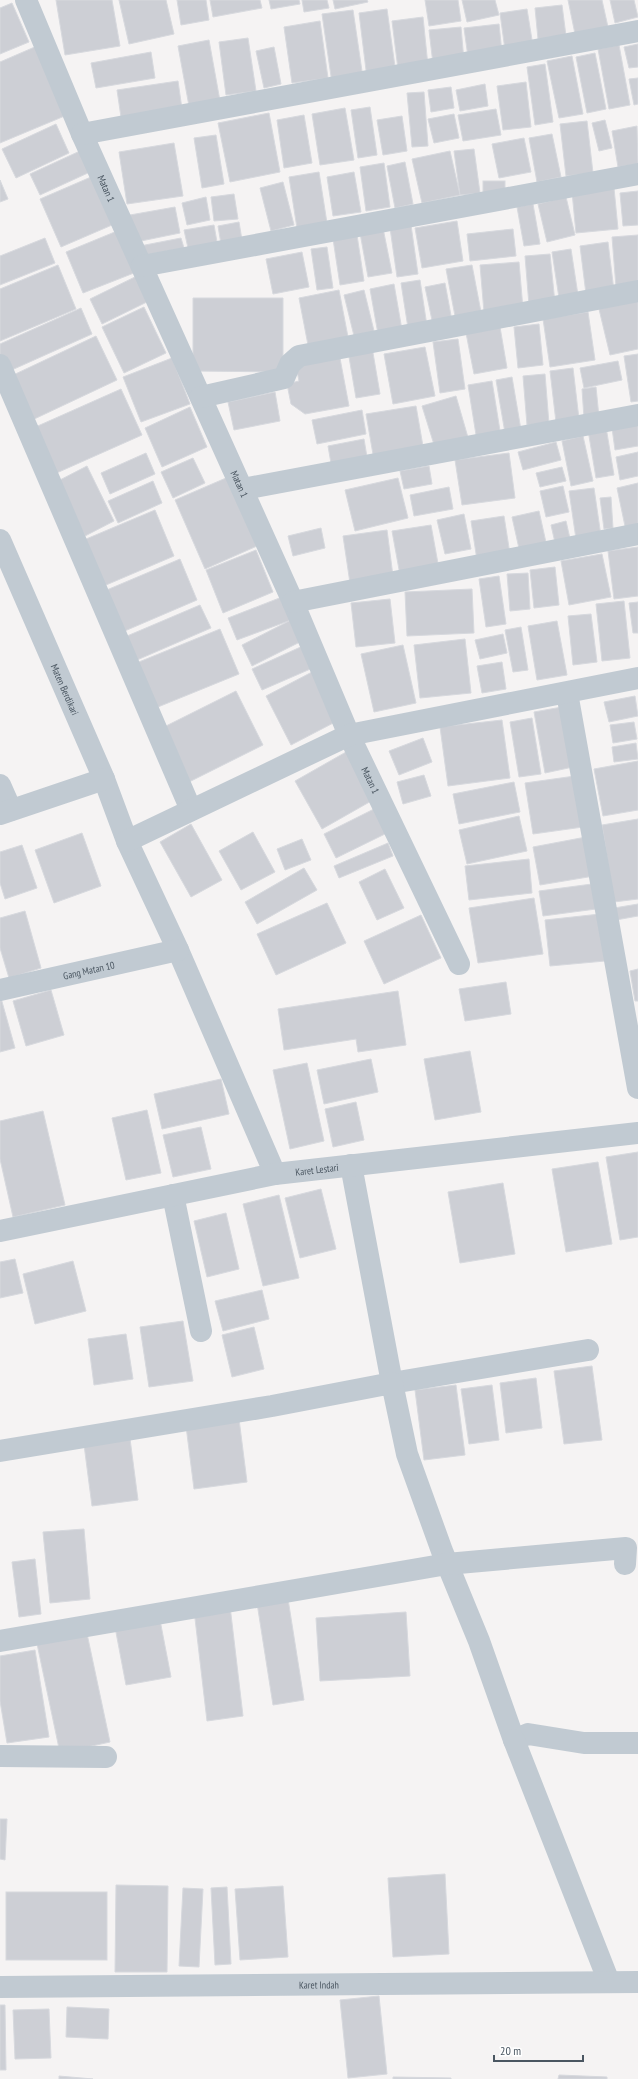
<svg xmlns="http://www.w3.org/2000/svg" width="638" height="2079" viewBox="0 0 638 2079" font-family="'PT Sans Narrow',sans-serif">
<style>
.building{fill:#cdcfd5;stroke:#d7d9de}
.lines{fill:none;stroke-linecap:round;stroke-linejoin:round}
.minor{stroke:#c1cad2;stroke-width:22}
.labels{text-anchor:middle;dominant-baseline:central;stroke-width:3;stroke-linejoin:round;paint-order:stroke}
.street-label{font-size:10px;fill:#4a5661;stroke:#fff}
</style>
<rect width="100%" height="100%" fill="#f5f3f3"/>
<g class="building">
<path d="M 56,0 L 112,0 L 120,46 L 65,55 Z"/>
<path d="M 119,0 L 166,0 L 174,34 L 129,44 Z"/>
<path d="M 177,0 L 206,0 L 209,20 L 181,25 Z"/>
<path d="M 210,0 L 260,0 L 262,8 L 213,17 Z"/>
<path d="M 269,0 L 299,0 L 300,4 L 271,9 Z"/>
<path d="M 302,0 L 327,0 L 329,8 L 304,12 Z"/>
<path d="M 333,0 L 367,0 L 368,2 L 335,9 Z"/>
<path d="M 425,0 L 458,0 L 461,21 L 429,26 Z"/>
<path d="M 462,0 L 495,0 L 499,15 L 467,22 Z"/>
<path d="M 568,0 L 602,0 L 608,27 L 575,34 Z"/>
<path d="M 610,0 L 634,0 L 638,17 L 615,23 Z"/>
<path d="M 12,3 L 29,42 L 0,54 L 0,8 Z"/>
<path d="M 562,5 L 566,36 L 538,39 L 535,8 Z"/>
<path d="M 387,9 L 396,74 L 367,78 L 359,13 Z"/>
<path d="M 527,9 L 533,46 L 505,50 L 500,13 Z"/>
<path d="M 353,10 L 363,78 L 332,83 L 322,14 Z"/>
<path d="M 423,17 L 428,66 L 398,69 L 392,21 Z"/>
<path d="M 320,21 L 328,78 L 292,83 L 284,27 Z"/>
<path d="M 499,24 L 502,53 L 468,57 L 464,28 Z"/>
<path d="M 461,27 L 464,61 L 433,64 L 429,30 Z"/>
<path d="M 248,38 L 256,91 L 226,95 L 219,42 Z"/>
<path d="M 209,40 L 220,101 L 189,106 L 178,46 Z"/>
<path d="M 638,44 L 638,67 L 629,68 L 624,47 Z"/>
<path d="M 619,45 L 630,105 L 609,109 L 598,49 Z"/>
<path d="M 37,46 L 67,115 L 0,143 L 0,62 Z"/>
<path d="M 274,47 L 281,84 L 264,88 L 256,51 Z"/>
<path d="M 151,52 L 155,78 L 96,88 L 91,63 Z"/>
<path d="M 595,53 L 606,109 L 587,113 L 576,57 Z"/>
<path d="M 572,56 L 583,114 L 559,118 L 547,61 Z"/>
<path d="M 545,64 L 553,122 L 535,125 L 527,67 Z"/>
<path d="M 638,78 L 638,104 L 634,105 L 629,79 Z"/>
<path d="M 178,81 L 182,109 L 121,117 L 117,90 Z"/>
<path d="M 526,82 L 531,127 L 503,130 L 497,86 Z"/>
<path d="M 485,84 L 488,106 L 460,111 L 456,90 Z"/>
<path d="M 451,87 L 454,108 L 431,112 L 428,90 Z"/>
<path d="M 424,92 L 428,146 L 412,147 L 407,93 Z"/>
<path d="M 370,107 L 377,155 L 358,158 L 351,110 Z"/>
<path d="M 345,108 L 354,160 L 320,165 L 312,114 Z"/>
<path d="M 496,109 L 501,135 L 463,141 L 458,115 Z"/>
<path d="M 269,113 L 280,172 L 230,182 L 218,123 Z"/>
<path d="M 454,114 L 459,138 L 434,143 L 428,119 Z"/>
<path d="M 304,115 L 312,163 L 284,168 L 277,120 Z"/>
<path d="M 402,116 L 407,151 L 383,155 L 377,120 Z"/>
<path d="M 605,120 L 612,148 L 599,151 L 592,123 Z"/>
<path d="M 587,121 L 593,173 L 566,176 L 560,124 Z"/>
<path d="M 56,124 L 69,153 L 16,178 L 2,149 Z"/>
<path d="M 637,126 L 638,164 L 618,167 L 612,131 Z"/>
<path d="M 552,134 L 561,177 L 537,182 L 529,138 Z"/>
<path d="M 216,135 L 224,184 L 202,188 L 194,138 Z"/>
<path d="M 524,138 L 531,172 L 499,178 L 492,144 Z"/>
<path d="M 174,143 L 183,196 L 127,204 L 119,152 Z"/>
<path d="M 474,149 L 480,193 L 460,195 L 454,151 Z"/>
<path d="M 80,151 L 90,172 L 40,195 L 30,174 Z"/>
<path d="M 450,151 L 460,195 L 422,203 L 412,159 Z"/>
<path d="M 405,162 L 413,204 L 395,208 L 387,166 Z"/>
<path d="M 384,163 L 390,207 L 366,211 L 360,167 Z"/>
<path d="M 319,172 L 327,223 L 297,228 L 289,177 Z"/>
<path d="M 354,172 L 361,212 L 333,216 L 327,177 Z"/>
<path d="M 91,177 L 112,225 L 61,247 L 40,199 Z"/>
<path d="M 0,180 L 8,199 L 0,202 Z"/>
<rect x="483" y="181" width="22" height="13"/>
<path d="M 283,182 L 294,225 L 271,231 L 260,188 Z"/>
<path d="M 614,188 L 618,229 L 576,233 L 572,192 Z"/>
<path d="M 638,191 L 638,225 L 623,226 L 620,193 Z"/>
<path d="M 234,194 L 238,219 L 214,221 L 211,197 Z"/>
<path d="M 206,197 L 210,220 L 187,225 L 182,203 Z"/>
<path d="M 566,197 L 575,235 L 547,242 L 538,204 Z"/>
<path d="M 533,204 L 540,244 L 524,246 L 517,207 Z"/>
<path d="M 175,207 L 180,233 L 136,242 L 130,215 Z"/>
<path d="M 457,221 L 463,261 L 422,268 L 415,228 Z"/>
<path d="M 239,222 L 242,240 L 221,244 L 218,226 Z"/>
<path d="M 214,225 L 217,242 L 188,248 L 184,230 Z"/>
<path d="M 411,225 L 418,274 L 397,277 L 390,228 Z"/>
<path d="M 383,228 L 392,273 L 368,277 L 360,233 Z"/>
<path d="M 122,229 L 139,271 L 83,293 L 66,252 Z"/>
<path d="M 513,229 L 516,256 L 470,261 L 467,234 Z"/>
<path d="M 357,235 L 364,281 L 340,285 L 333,239 Z"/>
<path d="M 638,235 L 638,285 L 616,287 L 612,237 Z"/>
<path d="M 45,238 L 55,263 L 0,285 L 0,256 Z"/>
<path d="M 181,238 L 184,248 L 142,256 L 140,246 Z"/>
<path d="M 608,242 L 614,291 L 586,294 L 580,246 Z"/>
<path d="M 327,247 L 333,288 L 317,290 L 311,249 Z"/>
<path d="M 571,249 L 578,295 L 559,298 L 552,252 Z"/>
<path d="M 302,252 L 309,287 L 273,294 L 266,259 Z"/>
<path d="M 550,254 L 555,303 L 529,305 L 525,256 Z"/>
<path d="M 519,262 L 523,309 L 484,312 L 480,265 Z"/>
<path d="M 58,265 L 76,309 L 0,341 L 0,289 Z"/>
<path d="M 472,265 L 481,312 L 455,316 L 446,269 Z"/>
<path d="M 141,274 L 153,299 L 102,324 L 90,299 Z"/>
<path d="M 420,280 L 427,326 L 408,328 L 401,283 Z"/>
<path d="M 445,283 L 452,321 L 433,325 L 425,287 Z"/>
<path d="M 394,284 L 402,330 L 378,334 L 370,289 Z"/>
<path d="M 339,290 L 348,337 L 308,345 L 299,298 Z"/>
<path d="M 364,290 L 375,335 L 355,340 L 344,295 Z"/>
<path d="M 193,298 L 283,298 L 283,372 L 193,371 Z"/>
<path d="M 638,300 L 638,349 L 610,355 L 599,309 Z"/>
<path d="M 144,307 L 166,353 L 124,373 L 102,327 Z"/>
<path d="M 81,308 L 92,334 L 5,373 L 0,360 L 0,344 Z"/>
<path d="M 588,312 L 595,360 L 550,367 L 543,319 Z"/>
<path d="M 539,324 L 543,365 L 518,368 L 514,327 Z"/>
<path d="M 500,327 L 507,368 L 474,374 L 466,333 Z"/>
<path d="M 96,336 L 117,380 L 30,421 L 9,377 Z"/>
<path d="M 458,339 L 465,389 L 440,393 L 433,342 Z"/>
<path d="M 372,347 L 380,394 L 356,398 L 348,351 Z"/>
<path d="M 425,347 L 435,396 L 393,404 L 384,354 Z"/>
<path d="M 339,353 L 349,406 L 305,414 L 291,404 L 287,384 L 299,381 L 296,366 Z"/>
<path d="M 638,354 L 638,401 L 631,402 L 624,356 Z"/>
<path d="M 172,358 L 190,404 L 141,422 L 123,377 Z"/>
<path d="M 618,361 L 622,380 L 584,388 L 580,368 Z"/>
<path d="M 573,368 L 579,419 L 556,422 L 550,371 Z"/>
<path d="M 545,374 L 549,424 L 527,425 L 523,376 Z"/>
<path d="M 512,377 L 521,430 L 505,433 L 496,380 Z"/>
<path d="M 492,381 L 501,437 L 477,441 L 468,385 Z"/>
<path d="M 596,387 L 599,417 L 584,418 L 582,389 Z"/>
<path d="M 121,389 L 142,435 L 52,475 L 31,429 Z"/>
<path d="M 275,392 L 280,421 L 234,430 L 228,402 Z"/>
<path d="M 456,396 L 469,441 L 436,451 L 422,406 Z"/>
<path d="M 416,406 L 424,452 L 374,460 L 366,414 Z"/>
<path d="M 190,407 L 207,447 L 162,467 L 145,428 Z"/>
<path d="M 362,410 L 366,434 L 317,444 L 312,420 Z"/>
<path d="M 638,423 L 638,446 L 615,450 L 612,428 Z"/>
<path d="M 606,427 L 614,475 L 596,478 L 588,430 Z"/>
<path d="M 583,436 L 593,481 L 571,486 L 562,441 Z"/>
<path d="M 364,439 L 368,463 L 332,469 L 328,446 Z"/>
<path d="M 556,442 L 561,460 L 523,470 L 518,452 Z"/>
<path d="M 638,452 L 638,476 L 620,480 L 616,457 Z"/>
<path d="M 146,453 L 155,474 L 110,494 L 101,473 Z"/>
<path d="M 509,453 L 515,498 L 462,505 L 455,460 Z"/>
<path d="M 193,458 L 205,483 L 173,498 L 161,472 Z"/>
<path d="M 87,466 L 114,521 L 85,536 L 58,481 Z"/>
<path d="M 429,466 L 432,484 L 404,489 L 400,471 Z"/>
<path d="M 562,467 L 566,481 L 540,487 L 536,473 Z"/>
<path d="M 226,478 L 257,546 L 205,569 L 175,500 Z"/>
<path d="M 398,478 L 408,518 L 355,531 L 345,490 Z"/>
<path d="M 153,481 L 162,503 L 118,523 L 108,501 Z"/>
<path d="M 638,483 L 638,529 L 626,531 L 617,488 Z"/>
<path d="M 563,486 L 569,512 L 546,517 L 540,491 Z"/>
<path d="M 449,487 L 453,509 L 414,516 L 410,495 Z"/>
<path d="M 594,488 L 601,536 L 576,539 L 569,491 Z"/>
<path d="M 611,497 L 613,528 L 604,529 L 600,498 Z"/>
<path d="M 155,510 L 174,556 L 99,588 L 79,542 Z"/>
<path d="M 539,511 L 547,547 L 520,553 L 512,517 Z"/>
<path d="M 464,514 L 471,549 L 445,554 L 437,520 Z"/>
<path d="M 504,516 L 510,554 L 477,560 L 471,521 Z"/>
<path d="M 566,521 L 571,543 L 556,547 L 551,525 Z"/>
<path d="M 431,525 L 439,569 L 400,575 L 392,531 Z"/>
<path d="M 321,528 L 325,548 L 293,556 L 288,536 Z"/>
<path d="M 387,530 L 393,576 L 350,583 L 343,536 Z"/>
<path d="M 638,547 L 638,596 L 614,599 L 608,551 Z"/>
<path d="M 256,550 L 273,592 L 223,613 L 206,570 Z"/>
<path d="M 602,554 L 611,597 L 569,605 L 561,561 Z"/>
<path d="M 180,559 L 197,600 L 120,633 L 102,592 Z"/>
<path d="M 555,567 L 559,605 L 534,608 L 530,570 Z"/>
<path d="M 528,573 L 530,609 L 510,611 L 507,574 Z"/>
<path d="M 499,576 L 506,624 L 486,627 L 479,579 Z"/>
<path d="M 472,589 L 474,633 L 407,636 L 405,592 Z"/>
<path d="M 282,597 L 291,620 L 237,640 L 228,618 Z"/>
<path d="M 390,599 L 395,643 L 356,647 L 351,603 Z"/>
<path d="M 624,601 L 630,658 L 602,661 L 596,604 Z"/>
<path d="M 638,602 L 638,633 L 633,633 L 629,603 Z"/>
<path d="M 200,605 L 211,628 L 130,663 L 120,639 Z"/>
<path d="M 591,614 L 597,662 L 573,665 L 568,616 Z"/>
<path d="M 291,620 L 302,641 L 252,666 L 242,645 Z"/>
<path d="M 557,621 L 567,675 L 537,680 L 528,626 Z"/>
<path d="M 521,627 L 528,670 L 513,672 L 505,630 Z"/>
<path d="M 220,629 L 239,674 L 153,709 L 134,664 Z"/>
<path d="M 503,634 L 507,653 L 480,659 L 475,640 Z"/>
<path d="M 465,639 L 471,693 L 420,698 L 414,645 Z"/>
<path d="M 305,645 L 315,667 L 262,690 L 252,669 Z"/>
<path d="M 403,645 L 416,703 L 374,712 L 361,654 Z"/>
<path d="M 502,662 L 506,689 L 482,693 L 477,666 Z"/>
<path d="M 314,671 L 339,720 L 291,745 L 266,696 Z"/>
<path d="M 236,691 L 263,745 L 185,784 L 158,730 Z"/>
<path d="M 635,696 L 638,716 L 609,722 L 604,702 Z"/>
<path d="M 562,707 L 573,767 L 545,773 L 534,712 Z"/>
<path d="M 532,718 L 541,774 L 519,777 L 510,722 Z"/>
<path d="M 502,720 L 510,778 L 448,786 L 440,727 Z"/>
<path d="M 634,722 L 637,739 L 613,743 L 610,725 Z"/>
<path d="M 423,738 L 432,762 L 399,775 L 389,751 Z"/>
<path d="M 636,743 L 638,759 L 614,762 L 612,747 Z"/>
<path d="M 346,752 L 373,800 L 322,829 L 295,781 Z"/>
<path d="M 638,761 L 638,810 L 603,816 L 594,769 Z"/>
<path d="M 424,775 L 431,796 L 403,804 L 397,782 Z"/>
<path d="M 575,776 L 583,827 L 533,834 L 525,783 Z"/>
<path d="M 514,782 L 520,812 L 459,824 L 453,794 Z"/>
<path d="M 374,809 L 387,833 L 336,858 L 324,834 Z"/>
<path d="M 519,816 L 527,851 L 467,864 L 459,830 Z"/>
<path d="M 638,819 L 638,899 L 614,902 L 602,825 Z"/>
<path d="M 191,824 L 222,880 L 191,897 L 160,842 Z"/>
<path d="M 253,832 L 275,872 L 241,890 L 219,851 Z"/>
<path d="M 82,833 L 101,886 L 54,903 L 35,850 Z"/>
<path d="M 586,837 L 594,876 L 540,885 L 533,847 Z"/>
<path d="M 302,839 L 311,860 L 285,870 L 277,849 Z"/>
<path d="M 388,843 L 393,856 L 339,878 L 334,866 Z"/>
<path d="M 22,845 L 37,888 L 5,899 L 0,883 L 0,852 Z"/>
<path d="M 529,859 L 532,893 L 469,900 L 465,866 Z"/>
<path d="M 304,868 L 317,890 L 257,924 L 245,902 Z"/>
<path d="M 385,869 L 404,908 L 377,920 L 359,882 Z"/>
<path d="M 592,884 L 596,909 L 543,916 L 539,891 Z"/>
<path d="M 534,898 L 543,954 L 478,963 L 469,908 Z"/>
<path d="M 327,903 L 346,943 L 276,975 L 257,934 Z"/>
<path d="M 638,904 L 638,916 L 616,920 L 614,908 Z"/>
<path d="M 25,911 L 41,968 L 9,978 L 0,948 L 0,918 Z"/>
<path d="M 600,914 L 605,961 L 550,966 L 545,920 Z"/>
<path d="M 421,915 L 441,958 L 384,984 L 364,941 Z"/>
<path d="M 638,969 L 638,1001 L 635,1001 L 630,971 Z"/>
<path d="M 506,982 L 511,1014 L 465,1021 L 459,989 Z"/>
<path d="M 51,990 L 64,1035 L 26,1046 L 13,1001 Z"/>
<path d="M 398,991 L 406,1045 L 358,1052 L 356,1039 L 284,1050 L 278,1009 Z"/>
<path d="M 1,998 L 15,1048 L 0,1052 L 0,999 Z"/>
<path d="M 470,1051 L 481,1112 L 435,1120 L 424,1059 Z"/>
<path d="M 371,1059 L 378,1092 L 324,1104 L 317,1070 Z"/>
<path d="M 307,1063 L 324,1141 L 290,1149 L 273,1070 Z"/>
<path d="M 221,1079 L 229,1114 L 162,1129 L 154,1094 Z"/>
<path d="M 356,1102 L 364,1140 L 333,1147 L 325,1109 Z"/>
<path d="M 147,1110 L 161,1173 L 126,1180 L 112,1118 Z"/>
<path d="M 43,1111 L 65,1205 L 13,1217 L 0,1159 L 0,1121 Z"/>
<path d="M 201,1127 L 211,1169 L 173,1177 L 163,1135 Z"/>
<path d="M 638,1152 L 638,1237 L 620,1240 L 606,1157 Z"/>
<path d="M 598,1162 L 612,1244 L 566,1252 L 552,1169 Z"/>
<path d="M 503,1183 L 515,1254 L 460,1263 L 448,1192 Z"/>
<path d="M 321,1189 L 336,1249 L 300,1258 L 285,1198 Z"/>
<path d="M 279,1195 L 299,1278 L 263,1286 L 243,1204 Z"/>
<path d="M 226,1213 L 239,1269 L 207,1277 L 194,1221 Z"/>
<path d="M 15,1259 L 23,1293 L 0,1298 L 0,1262 Z"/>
<path d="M 73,1261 L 86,1311 L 35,1324 L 23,1274 Z"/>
<path d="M 262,1290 L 269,1319 L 223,1331 L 215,1301 Z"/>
<path d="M 183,1321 L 193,1381 L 149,1387 L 140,1327 Z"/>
<path d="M 254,1327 L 264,1369 L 232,1377 L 222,1335 Z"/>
<path d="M 126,1334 L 133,1379 L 94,1385 L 88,1339 Z"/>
<path d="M 592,1366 L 602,1440 L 564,1444 L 554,1371 Z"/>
<path d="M 536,1378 L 542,1428 L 506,1433 L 500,1383 Z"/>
<path d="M 456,1385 L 465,1455 L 424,1460 L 415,1390 Z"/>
<path d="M 492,1385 L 499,1440 L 469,1444 L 461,1389 Z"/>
<path d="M 239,1419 L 247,1482 L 194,1489 L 186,1426 Z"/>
<path d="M 129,1431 L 138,1500 L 92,1506 L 83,1437 Z"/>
<path d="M 84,1529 L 90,1599 L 50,1603 L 43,1532 Z"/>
<path d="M 35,1559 L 41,1614 L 19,1617 L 12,1562 Z"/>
<path d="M 288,1599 L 304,1700 L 273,1705 L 257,1603 Z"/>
<path d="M 230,1606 L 243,1716 L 207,1721 L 194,1610 Z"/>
<path d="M 406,1612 L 410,1676 L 320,1681 L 316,1618 Z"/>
<path d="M 160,1620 L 171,1677 L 126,1685 L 115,1627 Z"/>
<path d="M 86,1629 L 110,1742 L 60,1753 L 36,1639 Z"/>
<path d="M 35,1650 L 49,1737 L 7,1743 L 0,1701 L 0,1656 Z"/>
<path d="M 0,1819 L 7,1819 L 5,1860 L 0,1859 Z"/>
<path d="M 445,1874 L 449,1954 L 393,1957 L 388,1878 Z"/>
<path d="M 116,1885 L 168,1886 L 167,1972 L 115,1972 Z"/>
<path d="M 283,1886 L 288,1957 L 240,1960 L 235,1889 Z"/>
<path d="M 227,1887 L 231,1964 L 215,1965 L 211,1888 Z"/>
<path d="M 183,1888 L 203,1889 L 199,1967 L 179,1966 Z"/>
<rect x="6" y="1892" width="101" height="68"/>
<path d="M 379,1996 L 387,2074 L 348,2078 L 340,2000 Z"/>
<path d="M 0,2005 L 5,2005 L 6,2070 L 0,2070 Z"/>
<path d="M 67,2007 L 109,2009 L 108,2039 L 66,2037 Z"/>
<path d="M 49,2009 L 51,2058 L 15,2059 L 13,2010 Z"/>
<path d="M 559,2075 L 607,2077 L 607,2079 L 558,2079 Z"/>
<path d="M 59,2076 L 93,2079 L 59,2079 Z"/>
<path d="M 393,2077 L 451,2078 L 451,2079 L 393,2079 Z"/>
</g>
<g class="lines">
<g class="minor">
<path id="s1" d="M 26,0 L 82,134 L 293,602 L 349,735 L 459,964"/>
<path d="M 82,134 L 638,31"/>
<path d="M 142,266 L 638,174"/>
<path d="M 0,365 L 191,810"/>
<path d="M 201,397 L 284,378 L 290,364 L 299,356 L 638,291"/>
<path d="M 243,489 L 638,415"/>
<path id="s2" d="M 0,540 L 104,779 L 127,841 L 178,950 L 275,1174"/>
<path d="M 293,602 L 638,534"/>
<path d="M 567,693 L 638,1088"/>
<path d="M 0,785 L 11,810"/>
<path d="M 0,814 L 104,779"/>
<path d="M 127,841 L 349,735 L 638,678"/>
<path id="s3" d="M 0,990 L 178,950"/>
<path d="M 351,1165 L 392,1383 L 588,1350"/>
<path d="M 173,1195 L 201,1331"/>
<path id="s4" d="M 0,1231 L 275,1174 L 638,1133"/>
<path d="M 0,1451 L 272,1406 L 392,1383 L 407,1454 L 442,1551 L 479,1641 L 514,1740 L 528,1734 L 584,1743 L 638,1743"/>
<path d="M 0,1641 L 447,1564 L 626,1548 L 625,1564"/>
<path d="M 514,1740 L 609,1982"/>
<path d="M 0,1756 L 106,1757"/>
<path id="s5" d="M 0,1987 L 638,1982"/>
</g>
</g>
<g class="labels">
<g class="street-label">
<text stroke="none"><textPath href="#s1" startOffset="205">Matan 1</textPath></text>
<text stroke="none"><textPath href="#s1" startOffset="529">Matan 1</textPath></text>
<text stroke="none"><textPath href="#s2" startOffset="163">Maten Berdikari</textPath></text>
<text stroke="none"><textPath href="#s1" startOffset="853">Matan 1</textPath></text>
<text stroke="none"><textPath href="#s3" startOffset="91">Gang Matan 10</textPath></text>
<text stroke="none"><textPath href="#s4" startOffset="323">Karet Lestari</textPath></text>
<text stroke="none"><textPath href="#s5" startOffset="319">Karet Indah</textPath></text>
</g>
</g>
<path d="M494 2055v6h89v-6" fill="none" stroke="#4a5661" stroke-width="2"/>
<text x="500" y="2055" font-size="12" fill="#4a5661" stroke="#ffffff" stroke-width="3" paint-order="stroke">20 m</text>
</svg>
